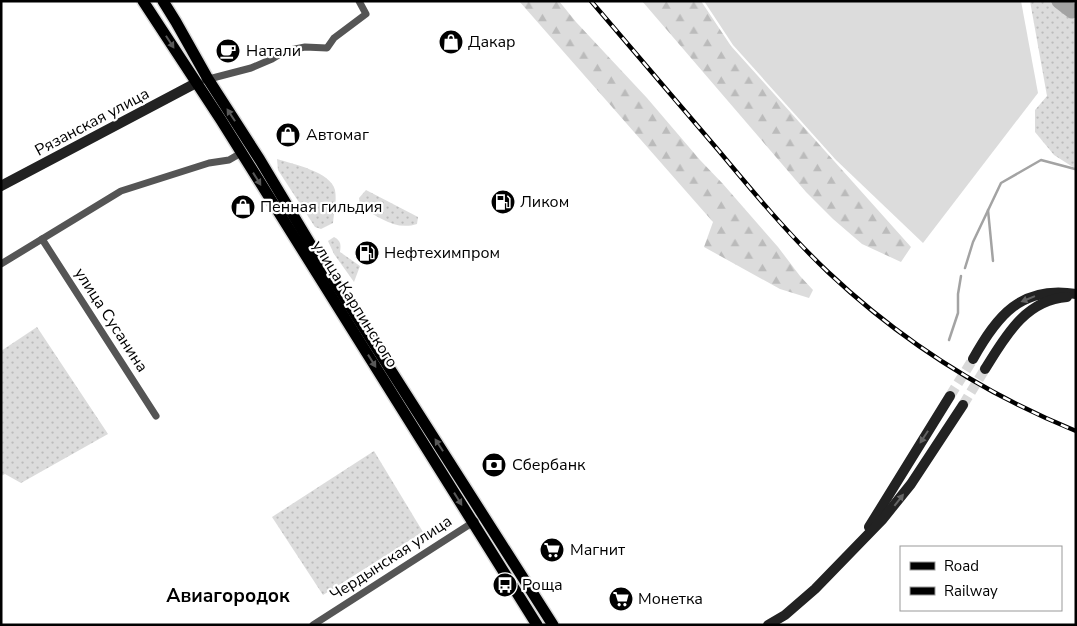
<svg xmlns="http://www.w3.org/2000/svg" width="1077" height="626" viewBox="0 0 1077 626" font-family="'Nunito Sans',sans-serif">
<style>
.grass{fill:url(#grass-dots)}
.forest{fill:url(#forest-firs)}
.garden{fill:#dcdcdc}
.lines{fill:none;stroke-linecap:round;stroke-linejoin:round}
.stream{stroke:#a3a3a3;stroke-width:2.5}
.river{stroke:#a3a3a3;stroke-width:15}
.secondary-tunnel{stroke:#d9d9d9;stroke-width:10;stroke-dasharray:10 5;stroke-linecap:butt}
.primary-casing{stroke:#dbdbdb;stroke-width:14}
.street{stroke:#555;stroke-width:7}
.secondary{stroke:#222;stroke-width:10}
.primary{stroke:#000;stroke-width:11}
.rail-casing{stroke:#000;stroke-width:4.5}
.rail{stroke:#fff;stroke-width:2.5;stroke-dasharray:8;stroke-linecap:butt}
.oneway{fill:#595959}
.oneway2{fill:#646464}
.labels{text-anchor:middle;dominant-baseline:central;stroke-width:4.5;stroke-linejoin:round;paint-order:stroke}
.poi-label{font-size:16px;fill:#000;stroke:#fff;text-anchor:start}
.street-label{font-size:16px;fill:#000;stroke:#fff}
.quarter-label{font-size:19px;font-weight:bold;fill:#000;stroke:#fff}
</style>
<defs>
<pattern id="grass-dots" width="8" height="8" patternUnits="userSpaceOnUse" patternTransform="scale(1.25)"><rect width="8" height="8" fill="#dcdcdc"/><path d="M2 2h.1M6 6h.1" fill="none" stroke="#bbb" stroke-width="1.8" stroke-linecap="round"/></pattern>
<pattern id="forest-firs" width="22" height="20" patternUnits="userSpaceOnUse" patternTransform="scale(1.25)"><rect width="22" height="20" fill="#dcdcdc"/><path d="M5 1l3.5 6h-7zM16 11l3.5 6h-7z" fill="#bbb"/></pattern>
</defs>
<rect width="100%" height="100%" fill="#fff"/>
<g class="grass">
<path d="M 1030,1 L 1076,1 L 1076,169 L 1054,155 L 1035,132 L 1035,110 L 1047,96 Z"/>
<path d="M 277,159 C 293,164 331,172 335,190 C 337,201 334,212 333,223 L 321,229 L 315,227 L 278,170 Z"/>
<path d="M 366,190 L 418,217 L 417,224 C 396,231 377,217 360,205 L 359,198 Z"/>
<path d="M 334,237 C 341,241 341,244 340,252 L 360,266 L 354,282 L 334,254 L 328,241 Z"/>
<path d="M 37,327 L 108,434 L 21,483 L 5,474 L 1,476 L 1,351 Z"/>
<path d="M 374,451 L 423,532 L 323,595 L 272,517 Z"/>
</g>
<g class="forest">
<path d="M 519,1 L 559,1 L 576,22 L 647,98 L 700,160 L 723,184 L 778,247 L 800,276 L 813,290 L 809,298 L 780,289 L 704,247 L 713,222 Z"/>
<path d="M 642,1 L 701,1 L 731,46 L 911,247 L 901,262 L 862,244 L 833,219 L 806,192 Z"/>
</g>
<path class="garden" d="M 704,1 L 1021,1 L 1038,93 L 923,243 L 836,160 L 733,45 Z"/>
<g class="lines">
<g class="stream">
<path d="M 988,210 L 993,261"/>
<path d="M 965,268 L 973,242 L 1001,183 L 1041,160 L 1075,169"/>
<path d="M 949,340 L 958,313 L 958,294 L 961,276"/>
</g>
<path class="river" d="M 1059,1 L 1072,11"/>
<g class="secondary-tunnel">
<path d="M 950,396 L 973,359"/>
<path d="M 963,405 L 985,369"/>
</g>
<defs>
<g id="primary">
<path d="M 143,1 L 221,120 L 537,625"/>
<path d="M 163,1 L 176,22 L 208,79 L 260,160 L 311,245 L 553,625"/>
</g>
</defs>
<use href="#primary" class="primary-casing"/>
<g class="street">
<path d="M 205,80 L 251,68 L 272,59 L 285,51 L 305,47 L 327,48 L 334,38 L 366,14 L 359,1"/>
<path d="M 42,239 L 156,416"/>
<path d="M 1,264 L 121,191 L 209,163 L 229,160 L 241,153"/>
<path d="M 313,625 L 475,521"/>
</g>
<g class="secondary">
<path d="M 1,186 L 196,83"/>
<path d="M 973,359 C 997,316 1021,285 1076,294"/>
<path d="M 985,369 C 1005,337 1025,300 1067,297"/>
<path d="M 869,527 L 950,396"/>
<path d="M 768,625 L 785,615 L 815,589 L 882,520 L 911,484 L 963,405"/>
</g>
<use href="#primary" class="primary"/>
<defs>
<path id="rail" d="M 591,1 C 634,51 676,101 719,151 C 754,193 789,235 828,272 C 900,340 985,394 1076,431"/>
</defs>
<use href="#rail" class="rail-casing"/>
<use href="#rail" class="rail"/>
</g>
<defs><path id="oneway-solid" d="M-6-.8H1V-3.2L6.5 0L1 3.2V.8H-6Z" transform="scale(1.25)"/></defs>
<g class="oneway">
<use href="#oneway-solid" transform="translate(170 42) rotate(57)"/>
<use href="#oneway-solid" transform="translate(231 115) rotate(-123)"/>
<use href="#oneway-solid" transform="translate(257 179) rotate(58)"/>
<use href="#oneway-solid" transform="translate(372 361) rotate(58)"/>
<use href="#oneway-solid" transform="translate(439 445) rotate(-123)"/>
<use href="#oneway-solid" transform="translate(458 499) rotate(58)"/>
</g>
<g class="oneway2">
<use href="#oneway-solid" transform="translate(1028 299) rotate(158)"/>
<use href="#oneway-solid" transform="translate(924 437) rotate(123)"/>
<use href="#oneway-solid" transform="translate(899 500) rotate(-52)"/>
</g>
<defs>
<symbol id="shop-disc" viewBox="-11 -11 22 22"><circle r="9.5" fill="#000" stroke="#fff"/><path d="M-5-2.5h2.3a2.7 3.5 0 0 1 5.4 0H5L5.5 6h-11ZM-1.5-2.5h3a1.5 2.3 0 0 0-3 0Z" fill="#fff"/></symbol>
<symbol id="cafe-disc" viewBox="-11 -11 22 22"><circle r="9.5" fill="#000" stroke="#fff"/><path d="M-5.5-4.5H6V0H3Q3 3.5 0 3.5H-2.5Q-5.5 3.5-5.5 0ZM3-3.2v2h1.7v-2ZM-6 4.5H4V6H-6Z" fill="#fff"/></symbol>
<symbol id="fuel-disc" viewBox="-11 -11 22 22"><circle r="9.5" fill="#000" stroke="#fff"/><path d="M-5.5-6h7V0h2V4h1.3V-2.5L3-4.5l.8-.8L6-3V5H2.5V1h-1V6h-7ZM-4.2-4.7v3.2H.2V-4.7Z" fill="#fff"/></symbol>
<symbol id="bank-disc" viewBox="-11 -11 22 22"><circle r="9.5" fill="#000" stroke="#fff"/><path d="M-6-4H6V4H-6ZM0-2.3a2.3 2.3 0 1 0 0 4.6a2.3 2.3 0 1 0 0-4.6Z" fill="#fff"/></symbol>
<symbol id="supermarket-disc" viewBox="-11 -11 22 22"><circle r="9.5" fill="#000" stroke="#fff"/><path d="M-6-5.5h2.5l.6 2H6L4.5 2H-2.5L-4.4-4H-6ZM-1.5 3.2a1.3 1.3 0 1 0 .1 0ZM3 3.2a1.3 1.3 0 1 0 .1 0Z" fill="#fff"/></symbol>
<symbol id="bus-disc" viewBox="-11 -11 22 22"><circle r="9.5" fill="#000" stroke="#fff"/><path d="M-5-6H5V4H4V6H2V4H-2V6H-4V4H-5ZM-3.5-4V0h7V-4ZM-3.5 1.2v1.5H-2V1.2ZM2 1.2v1.5H3.5V1.2Z" fill="#fff"/></symbol>
</defs>
<g fill-rule="evenodd">
<use href="#shop-disc" x="437" y="28" width="28" height="28"/>
<use href="#cafe-disc" x="214" y="37" width="28" height="28"/>
<use href="#shop-disc" x="274" y="121" width="28" height="28"/>
<use href="#fuel-disc" x="489" y="188" width="28" height="28"/>
<use href="#shop-disc" x="229" y="193" width="28" height="28"/>
<use href="#fuel-disc" x="353" y="239" width="28" height="28"/>
<use href="#bank-disc" x="480" y="451" width="28" height="28"/>
<use href="#supermarket-disc" x="538" y="536" width="28" height="28"/>
<use href="#bus-disc" x="491" y="571" width="28" height="28"/>
<use href="#supermarket-disc" x="607" y="585" width="28" height="28"/>
</g>
<g class="labels">
<g class="poi-label">
<text x="468" y="42">Дакар</text>
<text x="246" y="51">Натали</text>
<text x="306" y="135">Автомаг</text>
<text x="520" y="202">Ликом</text>
<text x="260" y="207">Пенная гильдия</text>
<text x="384" y="253">Нефтехимпром</text>
<text x="512" y="465">Сбербанк</text>
<text x="570" y="550">Магнит</text>
<text x="522" y="585">Роща</text>
<text x="638" y="599">Монетка</text>
</g>
<g class="street-label">
<text transform="translate(92 122) rotate(-28)">Рязанская улица</text>
<text transform="translate(355 304) rotate(58)">улица Карпинского</text>
<text transform="translate(111 320) rotate(57)">улица Сусанина</text>
<text transform="translate(391 558) rotate(-33)">Чердынская улица</text>
</g>
<g class="quarter-label">
<text x="228" y="596">Авиагородок</text>
</g>
</g>
<rect width="1077" height="626" fill="none" stroke="#000000" stroke-width="5"/>
<rect x="900" y="546" width="162" height="65" fill="#ffffff" stroke="#999999"/>
<rect x="910" y="562" width="25" height="8" fill="#000000" stroke="#999999"/>
<text x="944" y="571" font-size="15" fill="#000000">Road</text>
<rect x="910" y="587" width="25" height="8" fill="#000000" stroke="#999999"/>
<text x="944" y="596" font-size="15" fill="#000000">Railway</text>
</svg>
